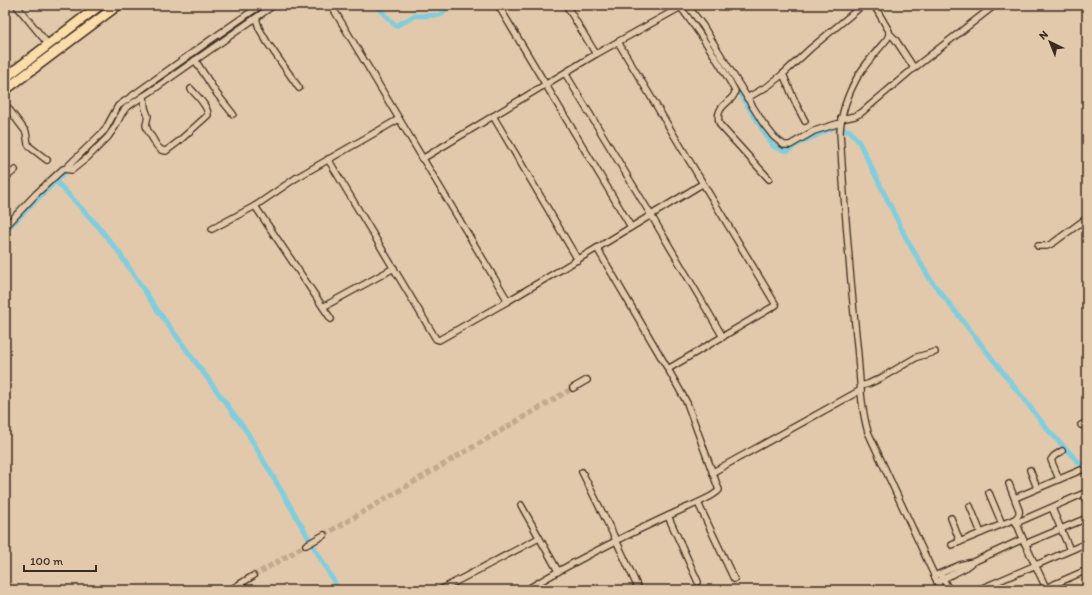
<svg xmlns="http://www.w3.org/2000/svg" width="1092" height="595" viewBox="0 0 1092 595" font-family="Itim,sans-serif">
<style>
.lines{fill:none;stroke-linecap:round;stroke-linejoin:round}
.canal{stroke:#80cdde;stroke-width:5}
.minor-tunnel{stroke:#c1a98f;stroke-width:5.5;stroke-dasharray:5.5 3;stroke-linecap:butt}
.minor-casing{stroke:#3b2a1e;stroke-width:8}
.primary-casing{stroke:#3b2a1e;stroke-width:12}
.minor{stroke:#e3c9ab;stroke-width:5.5}
.primary{stroke:#fbddab;stroke-width:9}
</style>
<rect width="100%" height="100%" fill="#e3c9ab"/>
<filter id="ink" filterUnits="userSpaceOnUse"><feTurbulence type="fractalNoise" baseFrequency=".025" numOctaves="2"/><feDisplacementMap in="SourceGraphic" scale="8" xChannelSelector="R" yChannelSelector="G"/><feConvolveMatrix kernelMatrix="1 2 1 2 8 2 1 2 1" color-interpolation-filters="sRGB"/></filter>
<g filter="url(#ink)">
<g class="lines">
<g class="canal">
<path d="M 375,5 L 396,26 L 414,16 L 440,15 L 452,5"/>
<path d="M 726,71 L 773,146 L 783,150 L 788,151 L 796,145 L 834,127 L 850,131 L 859,142 L 907,240 L 930,279 L 1048,430 L 1087,471"/>
<path d="M 160,79 L 266,5"/>
<path d="M 84,154 L 106,135 L 119,110 L 132,99"/>
<path d="M 56,181 L 97,225 L 118,251 L 158,311 L 247,432 L 339,590"/>
<path d="M 5,231 L 70,167"/>
</g>
<g class="minor-tunnel">
<path d="M 324,535 L 573,388"/>
<path d="M 253,576 L 306,545"/>
</g>
<defs>
<g id="minor">
<path d="M 16,5 L 48,44"/>
<path d="M 331,5 L 508,301"/>
<path d="M 498,5 L 631,227"/>
<path d="M 566,5 L 596,54"/>
<path d="M 687,5 L 703,26 L 714,44 L 763,123 L 774,137 L 780,142 L 784,145 L 790,145 L 814,131 L 840,123"/>
<path d="M 874,5 L 889,31 L 889,35 L 887,39 C 877,51 866,63 858,76 C 849,92 841,113 840,132 C 844,203 850,274 857,345 C 860,373 860,405 868,432 L 941,590"/>
<path d="M 256,18 L 259,28 L 267,42 L 299,88"/>
<path d="M 889,33 L 895,39 L 914,68"/>
<path d="M 618,42 L 776,305 L 668,369"/>
<path d="M 195,60 L 217,94 L 233,114"/>
<path d="M 565,73 L 651,215 L 723,337"/>
<path d="M 783,74 L 797,106 L 805,121"/>
<path d="M 144,96 L 145,108 L 148,116 L 146,125 L 147,129 L 157,146 L 161,150 L 166,151 L 178,142 L 208,115 C 208,106 197,96 191,89"/>
<path d="M 747,98 L 768,86 L 783,74 L 811,48 L 863,5"/>
<path d="M 5,104 L 26,132 L 28,144 L 30,147 L 47,160"/>
<path d="M 493,116 L 578,260"/>
<path d="M 841,119 L 855,116 L 861,113 L 914,68 L 995,5"/>
<path d="M 328,159 L 436,339 L 439,340 L 508,301 L 597,248 L 702,184"/>
<path d="M 422,159 L 596,54 L 679,8 L 682,9 C 701,35 720,62 735,91 C 735,102 712,105 720,125 L 769,179"/>
<path d="M 65,169 L 105,130 L 118,106 L 209,41 L 261,5"/>
<path d="M 5,178 L 15,170"/>
<path d="M 255,206 L 331,319"/>
<path d="M 5,227 L 36,194 L 63,169 L 72,170 L 87,158 L 108,137 L 115,127 L 122,113 L 126,108 L 133,103 L 150,92 L 274,5"/>
<path d="M 212,229 L 255,206 L 296,178 L 399,119"/>
<path d="M 1038,246 L 1047,246 L 1053,243 L 1087,218"/>
<path d="M 323,307 L 394,268"/>
<path d="M 861,386 L 868,384 L 881,378 L 917,357 L 935,352"/>
<path d="M 573,388 L 587,380"/>
<path d="M 1081,425 L 1087,422"/>
<path d="M 1030,470 L 1037,488"/>
<path d="M 582,472 L 616,540 L 639,590"/>
<path d="M 713,472 L 861,390"/>
<path d="M 1059,479 L 1051,460 L 1054,456 L 1062,451"/>
<path d="M 1009,484 L 1019,510 C 1020,514 1018,516 1015,519"/>
<path d="M 989,493 L 1002,524"/>
<path d="M 1083,494 L 1087,503"/>
<path d="M 1015,498 L 1081,470"/>
<path d="M 698,503 L 734,579"/>
<path d="M 521,505 L 558,571"/>
<path d="M 970,506 L 981,533"/>
<path d="M 1052,508 L 1070,550"/>
<path d="M 668,516 L 698,582"/>
<path d="M 951,518 L 960,542"/>
<path d="M 1016,523 L 1087,492"/>
<path d="M 1025,544 L 1087,518"/>
<path d="M 306,545 L 324,535"/>
<path d="M 952,545 L 1015,519 L 1023,539"/>
<path d="M 934,576 L 960,565 L 973,562 L 1023,539 L 1047,590"/>
<path d="M 942,577 L 949,590"/>
<path d="M 937,582 L 963,569 L 971,563"/>
<path d="M 230,590 L 253,576"/>
<path d="M 440,590 L 539,538"/>
<path d="M 526,590 C 576,560 628,534 681,510 C 690,506 714,497 719,490 L 687,403 L 668,369 L 597,248"/>
<path d="M 978,590 L 1087,543"/>
<path d="M 1041,590 L 1087,570"/>
</g>
<g id="primary">
<path d="M 5,78 L 100,5"/>
<path d="M 5,90 L 118,5"/>
</g>
</defs>
<use href="#minor" class="minor-casing"/>
<use href="#primary" class="primary-casing"/>
<use href="#minor" class="minor"/>
<use href="#primary" class="primary"/>
</g>
</g>
<rect width="1092" height="595" fill="none" stroke="#e3c9ab" stroke-width="20"/>
<rect x="10" y="10" width="1072" height="575" fill="none" stroke="#3b2a1e" stroke-width="1.5" filter="url(#ink)"/>
<g transform="translate(1050 42) rotate(317)" stroke="#e3c9ab" stroke-width="3" paint-order="stroke">
<path d="M0-3L7 15L0 10L-7 15Z" fill="#3b2a1e"/>
<text y="-6" font-size="11" font-weight="bold" text-anchor="middle" fill="#3b2a1e">N</text>
</g>
<path d="M24 565v6h72v-6" fill="none" stroke="#3b2a1e" stroke-width="2"/>
<text x="30" y="565" font-size="12" fill="#3b2a1e" stroke="#e3c9ab" stroke-width="3" paint-order="stroke">100 m</text>
</svg>
